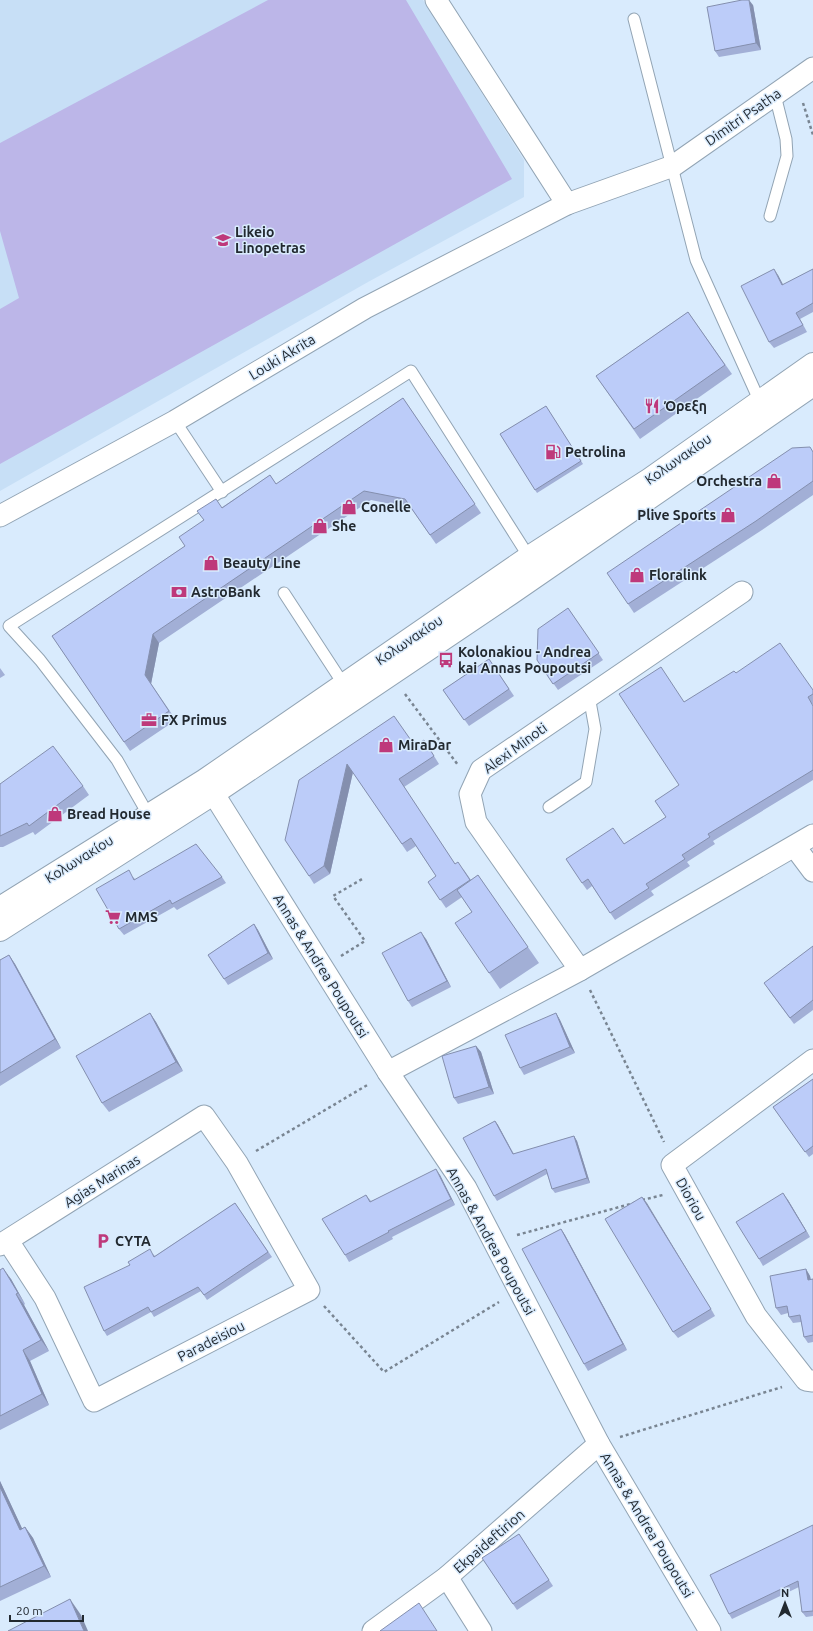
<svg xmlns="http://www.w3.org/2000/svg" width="813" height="1631" viewBox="0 0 813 1631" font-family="Ubuntu,sans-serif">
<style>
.built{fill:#c7dff6}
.pitch{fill:#bcb6e8}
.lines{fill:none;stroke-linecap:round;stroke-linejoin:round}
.lane-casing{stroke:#92a4b4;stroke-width:13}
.street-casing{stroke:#92a4b4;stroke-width:23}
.secondary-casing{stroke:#92a4b4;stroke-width:24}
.path{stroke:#798592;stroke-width:2.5;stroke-dasharray:3 3;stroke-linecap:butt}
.lane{stroke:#fff;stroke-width:11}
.street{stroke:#fff;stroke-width:21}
.secondary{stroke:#fff;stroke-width:22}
.wall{fill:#a2afd6}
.shaded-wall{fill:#848fae}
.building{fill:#bcccf9;stroke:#848fae}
.labels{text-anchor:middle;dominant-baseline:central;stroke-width:3;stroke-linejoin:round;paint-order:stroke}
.street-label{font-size:14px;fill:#222930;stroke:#d9ebfd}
.poi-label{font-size:14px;font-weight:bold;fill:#222930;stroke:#d9ebfd;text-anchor:start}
</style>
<rect width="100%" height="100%" fill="#d9ebfd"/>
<path class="built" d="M 0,0 L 423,0 L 524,160 L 524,197 L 368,282 L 0,491 Z"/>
<path class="pitch" d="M 268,0 L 406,0 L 512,179 L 0,464 L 0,309 L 19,298 L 0,231 L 0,143 Z"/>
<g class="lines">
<defs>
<g id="lane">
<path d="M 634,19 L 696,260 L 760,402"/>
<path d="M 770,216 L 787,156 L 786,139 L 775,95"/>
<path d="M 175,421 L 222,492"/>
<path d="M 284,593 L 344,685"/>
<path d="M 549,807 L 586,782 L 595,729 L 589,696"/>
<path d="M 149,816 L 117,760 L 40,660 L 9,626 L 411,371 L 529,557"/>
</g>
<g id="street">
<path d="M 436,0 L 567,204"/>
<path d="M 0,516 L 175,421 L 365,308 L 567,204 L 673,166 L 813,68"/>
<path d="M 205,780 L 388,1072 L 466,1188 L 599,1444 L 710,1631"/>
<path d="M 795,847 L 813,871"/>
<path d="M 580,970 L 476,822 L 470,794 L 481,770 L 742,592"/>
<path d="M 813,1060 L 672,1165 L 756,1316 L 806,1380 L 813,1381"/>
<path d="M 388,1072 L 580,970 L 813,835"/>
<path d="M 0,1245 L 204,1116 L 237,1163 L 309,1290 L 94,1401 L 45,1298 L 8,1241"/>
<path d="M 447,1577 L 481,1631"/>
<path d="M 373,1631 L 447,1577 L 599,1444"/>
</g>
<g id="secondary">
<path d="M 0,908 L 205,780 L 529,557 L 650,479 L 813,364"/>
<path d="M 0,930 L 213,794 L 510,594 L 813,385"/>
</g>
</defs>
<use href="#lane" class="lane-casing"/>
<use href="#street" class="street-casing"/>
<use href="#secondary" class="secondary-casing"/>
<g class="path">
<path d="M 803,103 L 813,135"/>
<path d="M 405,694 L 458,765"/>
<path d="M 341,956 L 365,941 L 333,896 L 364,878"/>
<path d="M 590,990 L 664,1142"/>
<path d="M 256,1151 L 369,1084"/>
<path d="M 642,1200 L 663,1195"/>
<path d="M 517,1235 L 634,1203"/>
<path d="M 324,1306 L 384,1372 L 499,1302"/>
<path d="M 620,1437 L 782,1387"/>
</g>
<use href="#lane" class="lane"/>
<use href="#street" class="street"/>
<use href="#secondary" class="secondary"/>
</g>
<g class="wall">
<path d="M 753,5 L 761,50 L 719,57 L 715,51 Z"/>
<path d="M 813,269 L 813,312 L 800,319 L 807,332 L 774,348 L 769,342 L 778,275 L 783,285 Z"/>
<path d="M 688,312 L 732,374 L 640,439 L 596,376 Z"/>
<path d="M 403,398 L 481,513 L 436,544 L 411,508 L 371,500 L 159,643 L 151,684 L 176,720 L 130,751 L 52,636 L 185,546 L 203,520 L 270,475 L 276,484 Z"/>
<path d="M 546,406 L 583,464 L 537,493 L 500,434 Z"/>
<path d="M 813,452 L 813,495 L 762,530 L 634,613 L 628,604 Z"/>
<path d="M 568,608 L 603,660 L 558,690 L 537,660 Z"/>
<path d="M 489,659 L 514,696 L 469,726 L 443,690 Z"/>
<path d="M 0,668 L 5,675 L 0,678 Z"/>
<path d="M 736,673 L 813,690 L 813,704 L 812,704 L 813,705 L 813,780 L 713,841 L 715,844 L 687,862 L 690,866 L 651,891 L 654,895 L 615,920 L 592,886 L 587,890 L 582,883 L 624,844 L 666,817 L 679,785 L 684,702 Z"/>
<path d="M 424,740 L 439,764 L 404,787 L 455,864 L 464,870 L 471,880 L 478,875 L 539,963 L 500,989 L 489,973 L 472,912 L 462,897 L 446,908 L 428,882 L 436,876 L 416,846 L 407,852 L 353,772 L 330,874 L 314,884 L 309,876 L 299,780 L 415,746 Z"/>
<path d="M 0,784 L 83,786 L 89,795 L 35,835 L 33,832 L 3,847 L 0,847 Z"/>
<path d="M 133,877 L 135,879 L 222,877 L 226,883 L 177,910 L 174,907 L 124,935 L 119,929 Z"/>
<path d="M 254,924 L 258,930 L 273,959 L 228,985 L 208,955 Z"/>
<path d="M 426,939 L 451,987 L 412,1007 L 408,1001 Z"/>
<path d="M 813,946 L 813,1010 L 794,1024 L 768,989 Z"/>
<path d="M 9,955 L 15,964 L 61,1048 L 0,1086 L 0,960 Z"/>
<path d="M 150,1013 L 156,1022 L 183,1071 L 109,1112 L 102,1103 Z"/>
<path d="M 556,1013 L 560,1020 L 575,1053 L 524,1075 L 520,1068 Z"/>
<path d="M 476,1046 L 481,1052 L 494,1094 L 458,1104 L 454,1098 Z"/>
<path d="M 813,1079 L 813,1154 L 809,1157 L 773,1107 Z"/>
<path d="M 495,1121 L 498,1125 L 514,1154 L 574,1136 L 577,1141 L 590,1183 L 555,1193 L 552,1189 L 547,1174 L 497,1201 L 494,1196 Z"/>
<path d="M 440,1175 L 455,1205 L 392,1237 L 393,1239 L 349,1262 L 345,1255 L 366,1195 L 371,1201 Z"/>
<path d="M 642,1197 L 715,1316 L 678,1338 L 673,1332 Z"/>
<path d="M 788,1200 L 810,1237 L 763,1266 L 759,1259 Z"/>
<path d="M 235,1203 L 272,1257 L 207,1300 L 201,1291 L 154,1317 L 151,1312 L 107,1336 L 104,1331 L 153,1254 L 155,1256 Z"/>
<path d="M 561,1229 L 565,1235 L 627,1350 L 588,1371 L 584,1364 Z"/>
<path d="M 806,1269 L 810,1276 L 811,1280 L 813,1279 L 813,1342 L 808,1343 L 804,1337 L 801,1322 L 793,1323 L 789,1317 L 788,1313 L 781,1315 L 776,1308 Z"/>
<path d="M 0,1270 L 11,1279 L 25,1304 L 24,1305 L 49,1351 L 30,1361 L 49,1405 L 0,1430 Z"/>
<path d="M 0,1481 L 22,1529 L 25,1527 L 33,1538 L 51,1577 L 0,1601 Z"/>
<path d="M 813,1526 L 813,1616 L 806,1617 L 802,1612 L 799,1587 L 732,1619 L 729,1614 Z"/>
<path d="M 519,1534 L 553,1586 L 517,1610 L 482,1558 Z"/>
</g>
<g class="shaded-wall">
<path d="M 749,0 L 753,5 L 761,50 L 756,43 Z"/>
<path d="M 774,269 L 778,275 L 787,292 L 782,285 Z"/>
<path d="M 153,634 L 159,643 L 151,684 L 176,720 L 145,675 Z"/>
<path d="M 347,764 L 353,772 L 330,874 L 324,866 Z"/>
<path d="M 254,924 L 258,930 L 273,959 L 268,953 Z"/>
<path d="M 421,932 L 426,939 L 451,987 L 447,981 Z"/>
<path d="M 9,955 L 15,964 L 61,1048 L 55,1039 Z"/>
<path d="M 150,1013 L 156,1022 L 183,1071 L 176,1062 Z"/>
<path d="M 556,1013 L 560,1020 L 575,1053 L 570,1047 Z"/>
<path d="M 476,1046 L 481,1052 L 494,1094 L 489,1087 Z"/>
<path d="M 495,1121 L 498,1125 L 516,1159 L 513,1154 Z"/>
<path d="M 574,1136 L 577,1141 L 590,1183 L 587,1178 Z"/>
<path d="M 436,1169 L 440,1175 L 455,1205 L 451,1199 Z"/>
<path d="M 783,1193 L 788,1200 L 810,1237 L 806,1231 Z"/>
<path d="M 642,1197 L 647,1203 L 715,1316 L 711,1309 Z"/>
<path d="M 561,1229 L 565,1235 L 627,1350 L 623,1344 Z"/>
<path d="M 3,1268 L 11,1279 L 25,1304 L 18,1293 Z"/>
<path d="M 806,1269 L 810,1276 L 812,1286 L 808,1280 Z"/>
<path d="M 16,1294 L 24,1305 L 49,1351 L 41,1340 Z"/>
<path d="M 23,1350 L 30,1361 L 49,1405 L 42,1394 Z"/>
<path d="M 0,1481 L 28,1541 L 20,1530 L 0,1487 Z"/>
<path d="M 25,1527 L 33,1538 L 51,1577 L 44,1566 Z"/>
<path d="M 70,1599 L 81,1615 L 88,1631 L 84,1631 Z"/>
</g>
<g class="building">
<path d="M 742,0 L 749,0 L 756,43 L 715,51 L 707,7 Z"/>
<path d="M 774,269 L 782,285 L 813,269 L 813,303 L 796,313 L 803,325 L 769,342 L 741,286 Z"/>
<path d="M 688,312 L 725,365 L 634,429 L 596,376 Z"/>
<path d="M 403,398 L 475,504 L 430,535 L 405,499 L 364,491 L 153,634 L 145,675 L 169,711 L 124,742 L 52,636 L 185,546 L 179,537 L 204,520 L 197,511 L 216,499 L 222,508 L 270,475 L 276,484 Z"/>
<path d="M 546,406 L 581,461 L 535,490 L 500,434 Z"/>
<path d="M 810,447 L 813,452 L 813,481 L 756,521 L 628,604 L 607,573 L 792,448 Z"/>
<path d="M 568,608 L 599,653 L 553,684 L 537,660 L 538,629 Z"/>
<path d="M 780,643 L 813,690 L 813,694 L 808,697 L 813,706 L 813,770 L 708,834 L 710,837 L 682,855 L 685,859 L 646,884 L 649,888 L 610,913 L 588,879 L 582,883 L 566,859 L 613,828 L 624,844 L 666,817 L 655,801 L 679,785 L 619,694 L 661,667 L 684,702 L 734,671 L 736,673 Z"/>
<path d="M 489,659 L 509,689 L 464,720 L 443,690 Z"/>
<path d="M 394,716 L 415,746 L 424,740 L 434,756 L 399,779 L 455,864 L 458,862 L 470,880 L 440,900 L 428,882 L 436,876 L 411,838 L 402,844 L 347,764 L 324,866 L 309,876 L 285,840 L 299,780 Z"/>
<path d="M 53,746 L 83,786 L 29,826 L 27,823 L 0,836 L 0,784 Z"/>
<path d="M 196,844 L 222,877 L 172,904 L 170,900 L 119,929 L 96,889 L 129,870 L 134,880 Z"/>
<path d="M 478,875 L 528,947 L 489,973 L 455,923 L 472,912 L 457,890 Z"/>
<path d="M 254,924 L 268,953 L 224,979 L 208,955 Z"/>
<path d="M 421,932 L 447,981 L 408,1001 L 382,953 Z"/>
<path d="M 813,946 L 813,1000 L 790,1018 L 764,983 Z"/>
<path d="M 9,955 L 55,1039 L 0,1073 L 0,960 Z"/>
<path d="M 150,1013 L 176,1062 L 102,1103 L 76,1056 Z"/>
<path d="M 556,1013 L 570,1047 L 520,1068 L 505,1035 Z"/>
<path d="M 476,1046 L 489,1087 L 454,1098 L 442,1056 Z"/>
<path d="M 813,1079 L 813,1146 L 805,1152 L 773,1107 Z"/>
<path d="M 495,1121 L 513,1154 L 574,1136 L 587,1178 L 552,1189 L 546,1169 L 494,1196 L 463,1138 Z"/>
<path d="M 436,1169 L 451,1199 L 388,1231 L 389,1232 L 345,1255 L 322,1219 L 366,1195 L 370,1202 Z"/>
<path d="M 783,1193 L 806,1231 L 759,1259 L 736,1222 Z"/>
<path d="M 642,1197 L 711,1309 L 673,1332 L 605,1219 Z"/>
<path d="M 235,1203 L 268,1252 L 204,1295 L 198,1287 L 151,1312 L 148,1307 L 104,1331 L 84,1287 L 130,1265 L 128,1262 L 150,1249 L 154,1257 Z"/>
<path d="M 561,1229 L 623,1344 L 584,1364 L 522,1249 Z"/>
<path d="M 3,1268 L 18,1293 L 16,1294 L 41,1340 L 23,1350 L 42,1394 L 0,1416 L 0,1270 Z"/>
<path d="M 806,1269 L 808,1280 L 813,1279 L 813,1335 L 804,1337 L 800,1315 L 789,1317 L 787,1306 L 776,1308 L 770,1276 Z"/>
<path d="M 0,1487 L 20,1530 L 25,1527 L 44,1566 L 0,1587 Z"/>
<path d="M 813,1525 L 813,1611 L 802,1612 L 798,1581 L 729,1614 L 710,1575 Z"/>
<path d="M 519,1534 L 549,1580 L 513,1604 L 482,1558 Z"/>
<path d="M 70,1599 L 84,1631 L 8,1631 Z"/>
<path d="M 419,1603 L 437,1631 L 380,1631 Z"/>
</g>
<defs>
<symbol id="school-bare" viewBox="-9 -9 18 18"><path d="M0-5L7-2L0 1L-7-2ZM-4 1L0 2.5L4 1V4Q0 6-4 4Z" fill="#be397b" stroke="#d9ebfd" stroke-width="2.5" paint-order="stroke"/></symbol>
<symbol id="restaurant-bare" viewBox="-9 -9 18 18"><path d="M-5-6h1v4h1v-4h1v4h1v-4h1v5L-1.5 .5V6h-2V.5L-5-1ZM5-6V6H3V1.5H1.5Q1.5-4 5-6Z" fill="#be397b" stroke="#d9ebfd" stroke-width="2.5" paint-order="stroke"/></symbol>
<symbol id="fuel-bare" viewBox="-9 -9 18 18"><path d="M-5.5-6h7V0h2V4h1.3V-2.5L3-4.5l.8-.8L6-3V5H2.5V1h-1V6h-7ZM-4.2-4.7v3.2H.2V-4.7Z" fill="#be397b" stroke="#d9ebfd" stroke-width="2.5" paint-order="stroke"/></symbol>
<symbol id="shop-bare" viewBox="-9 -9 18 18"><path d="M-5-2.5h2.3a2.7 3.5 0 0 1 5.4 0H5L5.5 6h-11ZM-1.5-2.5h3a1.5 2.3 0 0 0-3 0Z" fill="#be397b" stroke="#d9ebfd" stroke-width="2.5" paint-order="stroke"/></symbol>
<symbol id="bank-bare" viewBox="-9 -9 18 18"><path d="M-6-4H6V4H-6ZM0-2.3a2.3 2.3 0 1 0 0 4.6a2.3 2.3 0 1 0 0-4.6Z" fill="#be397b" stroke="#d9ebfd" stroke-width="2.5" paint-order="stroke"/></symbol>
<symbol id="bus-bare" viewBox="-9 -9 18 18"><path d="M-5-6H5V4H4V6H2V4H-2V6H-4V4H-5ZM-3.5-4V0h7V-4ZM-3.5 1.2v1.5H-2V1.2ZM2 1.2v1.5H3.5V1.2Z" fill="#be397b" stroke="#d9ebfd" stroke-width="2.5" paint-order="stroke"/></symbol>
<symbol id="office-bare" viewBox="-9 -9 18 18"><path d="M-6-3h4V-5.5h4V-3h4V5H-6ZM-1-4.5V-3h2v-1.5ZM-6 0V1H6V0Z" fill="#be397b" stroke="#d9ebfd" stroke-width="2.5" paint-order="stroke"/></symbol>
<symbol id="supermarket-bare" viewBox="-9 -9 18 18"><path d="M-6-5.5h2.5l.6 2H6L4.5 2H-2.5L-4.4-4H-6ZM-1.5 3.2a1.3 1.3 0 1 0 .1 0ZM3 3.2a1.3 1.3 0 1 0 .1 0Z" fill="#be397b" stroke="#d9ebfd" stroke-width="2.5" paint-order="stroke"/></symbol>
<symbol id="parking-bare" viewBox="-9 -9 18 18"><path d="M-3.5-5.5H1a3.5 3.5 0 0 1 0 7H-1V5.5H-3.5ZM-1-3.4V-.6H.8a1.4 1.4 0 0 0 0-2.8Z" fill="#be397b" stroke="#d9ebfd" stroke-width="2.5" paint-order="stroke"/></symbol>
</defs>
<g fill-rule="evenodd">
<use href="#school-bare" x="212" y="229" width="22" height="22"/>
<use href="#restaurant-bare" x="641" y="395" width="22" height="22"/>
<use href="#fuel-bare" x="542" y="441" width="22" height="22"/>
<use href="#shop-bare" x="763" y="470" width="22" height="22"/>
<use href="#shop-bare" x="338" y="496" width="22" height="22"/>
<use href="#shop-bare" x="717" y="504" width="22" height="22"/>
<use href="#shop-bare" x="309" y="515" width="22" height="22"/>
<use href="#shop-bare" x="200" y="552" width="22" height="22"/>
<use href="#shop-bare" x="626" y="564" width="22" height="22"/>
<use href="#bank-bare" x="168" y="581" width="22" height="22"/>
<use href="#bus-bare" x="435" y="649" width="22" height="22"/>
<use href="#office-bare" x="138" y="709" width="22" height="22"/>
<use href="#shop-bare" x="375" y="734" width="22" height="22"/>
<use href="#shop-bare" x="44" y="803" width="22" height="22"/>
<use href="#supermarket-bare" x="102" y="906" width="22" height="22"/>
<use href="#parking-bare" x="92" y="1230" width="22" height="22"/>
</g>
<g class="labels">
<g class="street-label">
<text transform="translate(743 117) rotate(-35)">Dimitri Psatha</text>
<text transform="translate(282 357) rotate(-31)">Louki Akrita</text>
<text transform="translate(678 459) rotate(-35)">Κολωνακίου</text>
<text transform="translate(409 640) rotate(-34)">Κολωνακίου</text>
<text transform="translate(515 748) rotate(-36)">Alexi Minoti</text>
<text transform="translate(79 859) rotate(-32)">Κολωνακίου</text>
<text transform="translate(321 966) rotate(58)">Annas &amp; Andrea Poupoutsi</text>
<text transform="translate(102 1181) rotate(-32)">Agias Marinas</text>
<text transform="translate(691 1199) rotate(61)">Dioriou</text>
<text transform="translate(491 1241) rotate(61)">Annas &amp; Andrea Poupoutsi</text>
<text transform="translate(211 1341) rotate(-27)">Paradeisiou</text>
<text transform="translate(647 1525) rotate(59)">Annas &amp; Andrea Poupoutsi</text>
<text transform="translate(489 1541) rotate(-41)">Ekpaideftirion</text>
</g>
<g class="poi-label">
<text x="235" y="232">Likeio<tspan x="235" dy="16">Linopetras</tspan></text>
<text x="664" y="406">Όρεξη</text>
<text x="565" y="452">Petrolina</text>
<text x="762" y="481" text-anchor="end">Orchestra</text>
<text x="361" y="507">Conelle</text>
<text x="716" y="515" text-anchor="end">Plive Sports</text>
<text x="332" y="526">She</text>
<text x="223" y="563">Beauty Line</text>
<text x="649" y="575">Floralink</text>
<text x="191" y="592">AstroBank</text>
<text x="458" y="652">Kolonakiou - Andrea<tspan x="458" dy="16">kai Annas Poupoutsi</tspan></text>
<text x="161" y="720">FX Primus</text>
<text x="398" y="745">MiraDar</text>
<text x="67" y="814">Bread House</text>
<text x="125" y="917">MMS</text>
<text x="115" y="1241">CYTA</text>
</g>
</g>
<g transform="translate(785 1603)" stroke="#d9ebfd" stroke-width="3" paint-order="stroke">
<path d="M0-3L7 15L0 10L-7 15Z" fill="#222930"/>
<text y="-6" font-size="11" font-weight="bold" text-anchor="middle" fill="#222930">N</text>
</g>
<path d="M10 1615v6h73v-6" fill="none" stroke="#222930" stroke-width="2"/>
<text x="16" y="1615" font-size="12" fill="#222930" stroke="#d9ebfd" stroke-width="3" paint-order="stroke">20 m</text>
</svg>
